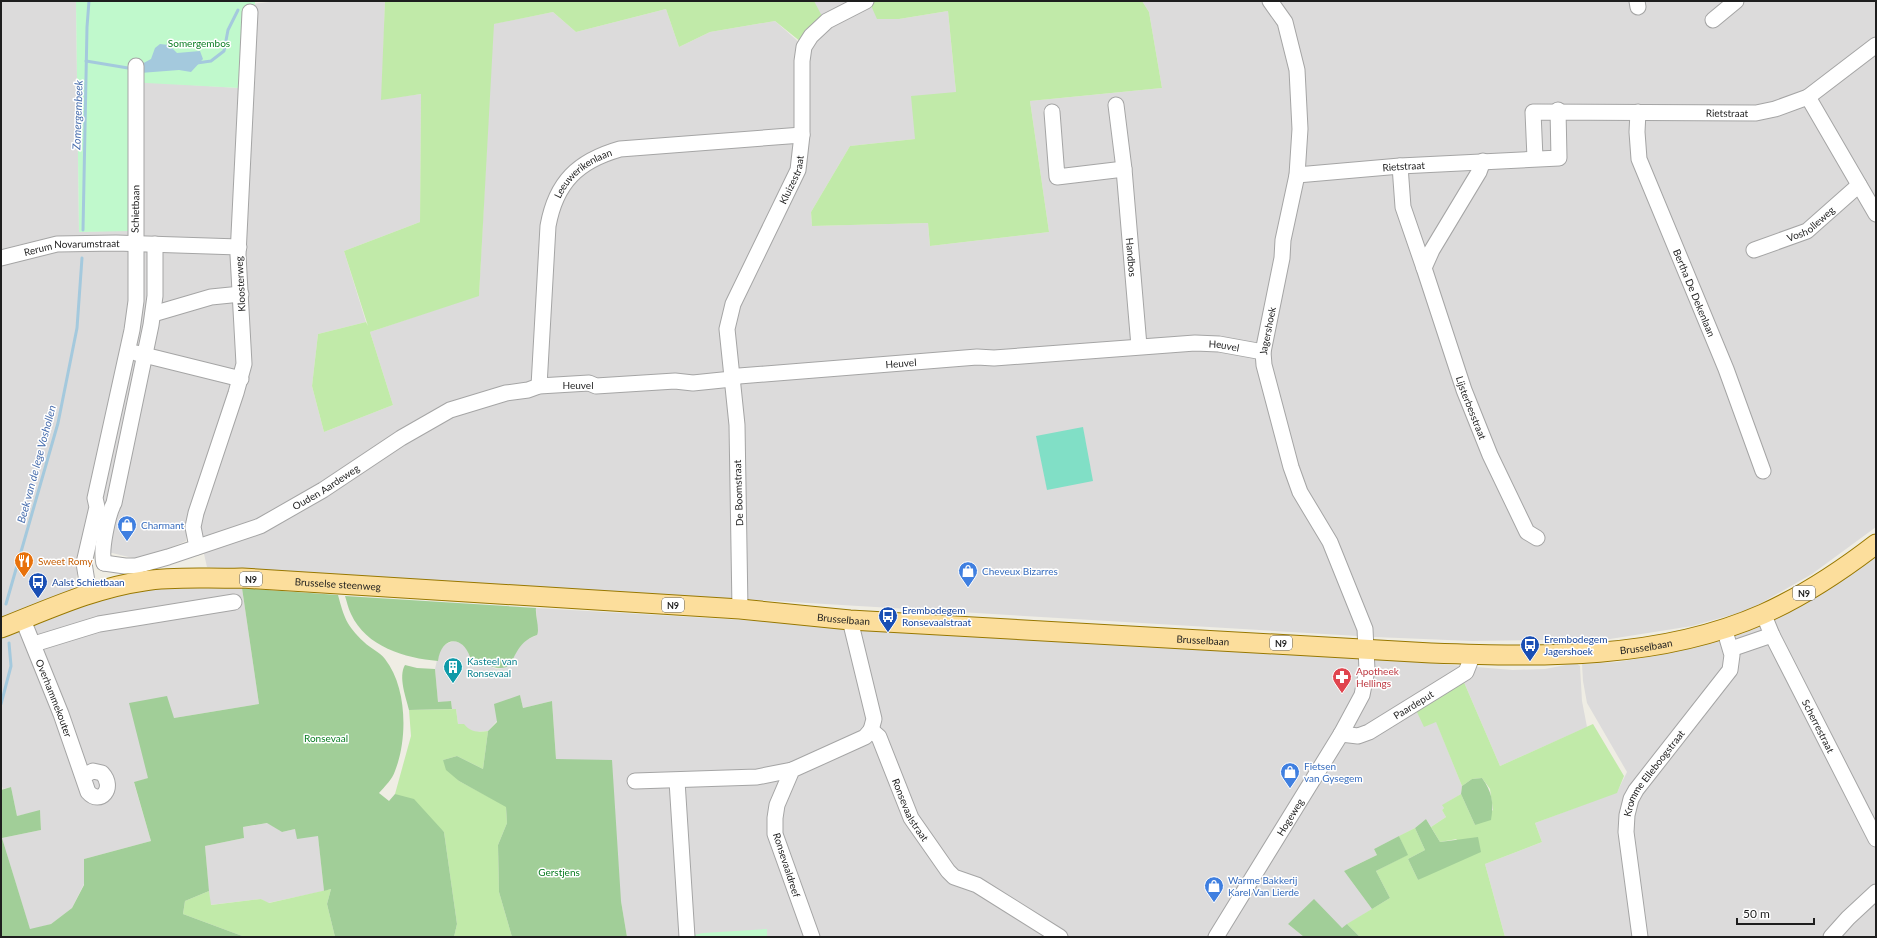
<svg xmlns="http://www.w3.org/2000/svg" width="1877" height="938" viewBox="0 0 1877 938" font-family="Lato,sans-serif">
<style>
.residential{fill:#dcdbdb}
.grass{fill:#c1eaa9}
.forest{fill:#a1ce98}
.park{fill:#c0f9cc}
.pitch{fill:#81dfc6}
.water{fill:#a4c9dd}
.lines{fill:none;stroke-linecap:round;stroke-linejoin:round}
.stream{stroke:#a4c9dd;stroke-width:3}
.minor-casing{stroke:#a5a5a5;stroke-width:17}
.major-casing{stroke:#987800;stroke-width:21}
.minor{stroke:#fff;stroke-width:15}
.major{stroke:#fcde9c;stroke-width:19}
.labels{text-anchor:middle;dominant-baseline:central;stroke-width:3;stroke-linejoin:round;paint-order:stroke}
.shield{fill:#fff;stroke:#626262;stroke-width:1}
.shield-label{font-size:9px;font-weight:bold;fill:#1e1e1e}
.park-label{font-size:10px;fill:#0b7d23;stroke:#fff}
.street-label{font-size:10px;fill:#1e1e1e;stroke:#fff}
.shop-label{font-size:10px;fill:#366cbe;stroke:#fff;text-anchor:start}
.food-label{font-size:10px;fill:#c56008;stroke:#fff;text-anchor:start}
.transit-label{font-size:10px;fill:#164399;stroke:#fff;text-anchor:start}
.culture-label{font-size:10px;fill:#0d838f;stroke:#fff;text-anchor:start}
.health-label{font-size:10px;fill:#be3a42;stroke:#fff;text-anchor:start}
.water-label{font-size:11px;font-style:italic;fill:#4a6fae;stroke:#fff}
</style>
<rect width="100%" height="100%" fill="#efede4"/>
<g class="residential">
<path d="M 1,1 L 76,1 L 79,232 L 131,230 L 128,81 L 239,88 L 243,5 L 279,1 L 385,1 L 382,99 L 421,94 L 420,222 L 344,251 L 366,322 L 318,334 L 312,386 L 324,432 L 393,405 L 370,332 L 479,295 L 493,24 L 553,12 L 576,32 L 666,9 L 679,47 L 710,32 L 775,21 L 809,51 L 813,1 L 869,1 L 899,19 L 948,11 L 956,92 L 915,139 L 850,146 L 811,212 L 812,226 L 928,223 L 930,246 L 1049,232 L 1030,101 L 1162,88 L 1149,12 L 1142,1 L 1876,1 L 1876,527 L 1812,574 L 1749,610 L 1692,626 L 1610,639 L 1472,641 L 1375,637 L 207,567 L 197,523 L 239,368 L 188,522 L 186,541 L 146,558 L 137,559 L 83,546 L 74,589 L 1,618 Z"/>
<path d="M 1876,555 L 1876,937 L 1505,937 L 1485,864 L 1542,842 L 1535,823 L 1617,792 L 1627,772 L 1587,703 L 1583,681 L 1582,664 L 1617,662 L 1655,656 L 1744,633 L 1789,612 L 1849,574 Z"/>
<path d="M 172,587 L 242,588 L 259,704 L 174,718 L 148,778 L 134,783 L 151,841 L 84,859 L 84,884 L 72,908 L 51,924 L 30,930 L 2,838 L 41,830 L 40,811 L 17,816 L 11,787 L 3,789 L 1,784 L 1,637 L 59,613 L 127,592 Z"/>
<path d="M 536,608 L 1292,652 L 1513,670 L 1545,669 L 1576,663 L 1580,666 L 1582,701 L 1587,727 L 1500,766 L 1463,680 L 1436,721 L 1462,786 L 1461,794 L 1443,805 L 1444,808 L 1442,810 L 1446,817 L 1431,827 L 1426,819 L 1415,828 L 1374,849 L 1377,855 L 1344,871 L 1372,909 L 1342,928 L 1288,924 L 1304,937 L 627,937 L 621,901 L 556,759 L 552,701 L 523,708 L 520,695 L 488,731 L 476,732 L 469,730 L 464,725 L 458,724 L 456,709 L 452,709 L 451,701 L 438,703 L 435,669 L 439,651 L 446,644 L 454,641 L 461,643 L 466,647 L 470,657 L 496,669 L 504,668 L 511,664 L 519,646 L 526,640 L 537,635 Z"/>
<path d="M 268,823 L 282,832 L 295,829 L 318,835 L 324,891 L 268,903 L 261,899 L 210,905 L 205,846 L 244,838 L 243,827 Z"/>
</g>
<g class="grass">
<path d="M 385,1 L 814,1 L 823,18 L 805,30 L 801,42 L 775,21 L 710,32 L 679,47 L 666,9 L 576,32 L 553,12 L 494,24 L 479,296 L 370,332 L 393,405 L 324,432 L 312,386 L 318,334 L 366,322 L 368,326 L 344,251 L 420,222 L 421,94 L 381,100 Z"/>
<path d="M 869,1 L 1142,1 L 1149,12 L 1162,88 L 1030,101 L 1049,232 L 930,246 L 928,223 L 812,226 L 811,212 L 850,146 L 915,139 L 911,96 L 956,92 L 948,11 L 899,19 L 877,19 Z"/>
<path d="M 1463,680 L 1500,766 L 1593,724 L 1624,776 L 1617,793 L 1535,823 L 1542,842 L 1485,864 L 1505,937 L 1360,937 L 1347,924 L 1390,898 L 1376,871 L 1407,855 L 1399,836 L 1415,828 L 1425,850 L 1408,859 L 1418,880 L 1423,877 L 1457,839 L 1440,842 L 1431,827 L 1446,817 L 1442,810 L 1444,808 L 1442,805 L 1461,794 L 1475,825 L 1493,810 L 1490,789 L 1482,778 L 1472,779 L 1462,786 L 1436,722 L 1424,727 L 1416,710 Z"/>
<path d="M 456,709 L 458,724 L 464,724 C 471,733 478,732 488,731 L 483,769 L 457,756 L 443,760 L 459,781 L 506,806 L 507,823 L 498,845 L 499,892 L 512,937 L 454,937 L 457,924 L 444,832 L 395,794 L 411,736 L 409,710 Z"/>
<path d="M 331,889 L 327,904 L 335,937 L 245,937 L 183,914 L 185,901 L 209,891 L 211,905 L 261,899 L 269,903 Z"/>
</g>
<g class="forest">
<path d="M 242,588 L 338,595 C 344,617 346,625 364,642 C 370,648 380,652 385,659 C 407,687 408,738 395,771 C 392,780 385,786 379,793 L 389,801 L 395,794 L 414,799 L 444,832 L 457,924 L 454,937 L 335,937 L 327,904 L 331,889 L 324,891 L 318,836 L 297,839 L 295,829 L 282,832 L 267,823 L 243,827 L 244,838 L 205,846 L 209,891 L 185,901 L 183,914 L 245,937 L 1,937 L 1,790 L 11,787 L 17,816 L 40,810 L 41,830 L 2,838 L 30,929 L 51,924 L 72,908 L 84,885 L 84,859 L 151,841 L 134,782 L 148,778 L 129,703 L 167,696 L 174,718 L 259,704 Z"/>
<path d="M 345,596 L 536,608 C 535,616 540,629 537,635 C 500,648 528,687 470,657 C 462,634 441,637 438,661 C 405,658 366,647 351,614 C 348,608 347,602 345,596 Z"/>
<path d="M 405,665 L 417,668 L 435,669 L 438,702 L 451,701 L 452,709 L 409,710 C 406,697 398,677 405,665 Z"/>
<path d="M 520,695 L 523,708 L 552,701 L 556,759 L 612,760 L 621,901 L 627,937 L 512,937 L 499,892 L 498,845 L 507,823 L 506,807 L 459,781 L 446,770 L 443,760 L 457,756 L 483,769 L 488,731 L 497,722 L 494,704 Z"/>
<path d="M 1482,778 C 1492,792 1494,802 1491,820 L 1475,825 L 1461,794 L 1462,786 L 1472,779 Z"/>
<path d="M 1426,819 L 1440,842 L 1478,837 L 1481,852 L 1418,880 L 1408,859 L 1425,850 L 1415,828 Z"/>
<path d="M 1399,836 L 1408,855 L 1376,871 L 1390,898 L 1372,909 L 1344,871 L 1377,855 L 1374,849 Z"/>
<path d="M 1314,899 L 1342,928 L 1347,924 L 1360,937 L 1304,937 L 1288,924 Z"/>
</g>
<g class="park">
<path d="M 76,1 L 255,1 L 255,5 L 244,6 L 240,88 L 128,82 L 131,231 L 79,232 Z"/>
<path d="M 767,929 L 767,937 L 690,936 L 703,933 Z"/>
</g>
<path class="pitch" d="M 1083,427 L 1093,481 L 1047,490 L 1036,436 Z"/>
<path class="water" d="M 160,44 L 169,45 L 177,53 L 200,51 L 203,59 L 191,72 L 179,70 L 140,73 L 140,65 L 151,59 L 155,48 Z"/>
<g class="lines">
<g class="stream">
<path d="M 86,61 L 128,68"/>
<path d="M 197,63 L 211,61 L 224,51 L 228,30 L 238,10"/>
<path d="M 83,230 L 87,27 L 89,1"/>
<path d="M 6,604 L 58,423 L 77,328 L 82,258"/>
<path d="M 1,704 L 11,666 L 9,643"/>
</g>
<defs>
<g id="minor">
<path d="M 1637,1 L 1638,7"/>
<path d="M 1713,20 L 1736,1"/>
<path d="M 1808,97 L 1876,214"/>
<path id="s1" d="M 1116,105 L 1124,169 L 1139,346"/>
<path d="M 1052,112 L 1057,177 L 1124,169"/>
<path id="s2" d="M 1638,112 L 1637,132 L 1639,159 L 1726,369 L 1763,471"/>
<path id="s3" d="M 1535,158 L 1533,112 L 1756,113 L 1775,109 L 1808,97 L 1876,45"/>
<path id="s4" d="M 1483,161 L 1479,172 L 1432,250 L 1424,268 L 1464,390 L 1490,455 L 1527,532 L 1537,538"/>
<path d="M 1400,166 L 1403,207 L 1424,268"/>
<path id="s5" d="M 1297,175 L 1400,166 L 1559,158 L 1558,110"/>
<path id="s6" d="M 1754,250 L 1807,231 L 1859,185"/>
<path id="s7" d="M 1,258 L 57,244 L 116,243 L 239,247"/>
<path d="M 153,314 L 211,297 L 241,294"/>
<path d="M 136,353 L 241,379"/>
<path id="s8" d="M 539,386 L 548,226 C 556,182 578,161 620,149 L 802,135"/>
<path d="M 197,547 L 193,527 L 196,513 L 236,393 L 244,364 L 238,255 L 250,12"/>
<path id="s9" d="M 104,563 L 125,566 L 136,566 L 168,557 L 260,526 L 323,490 L 401,438 L 450,410 L 506,393 L 528,390 L 539,386 L 589,383 L 596,386 L 675,381 L 693,383 L 732,379 L 739,376 L 977,357 L 994,358 L 1195,343 L 1219,344 L 1263,352"/>
<path d="M 104,563 C 100,551 108,514 114,503 L 151,325 L 155,296 L 155,244"/>
<path d="M 89,594 L 84,563 L 97,507 L 95,498 L 132,330 L 136,301 L 136,66"/>
<path id="s10" d="M 740,609 L 737,425 L 727,329 L 733,304 L 798,170 L 802,135 L 802,61 L 804,47 L 811,36 L 827,21 L 866,1"/>
<path id="s11" d="M 1763,613 L 1772,635 L 1876,839"/>
<path id="s12" d="M 23,620 L 61,714 L 88,792 C 100,806 116,788 102,773 L 93,771 L 83,776"/>
<path d="M 850,620 L 874,719 L 871,730"/>
<path d="M 34,644 L 99,624 L 234,602"/>
<path d="M 1731,649 L 1772,635"/>
<path id="s13" d="M 871,730 L 879,737 L 911,818 L 948,871 L 954,877 L 977,885 L 1060,937"/>
<path id="s14" d="M 1341,734 L 1358,736 L 1369,732 L 1466,672 L 1473,654"/>
<path d="M 635,781 L 757,777 L 792,770"/>
<path d="M 677,781 L 687,937"/>
<path d="M 812,937 L 775,834 L 775,818 L 777,805 L 792,770 L 865,737 L 871,730"/>
<path id="s15" d="M 1216,937 L 1341,734 L 1362,695 L 1367,670 L 1365,629 L 1330,542 L 1300,492 L 1291,467 L 1264,365 L 1263,352 L 1282,258 L 1283,240 L 1297,175 L 1300,129 L 1297,70 L 1285,22 L 1270,1"/>
<path id="s16" d="M 1640,937 L 1626,832 L 1627,815 L 1631,799 L 1636,790 L 1730,670 L 1732,655 L 1724,628"/>
<path d="M 1831,937 L 1848,918 L 1876,892"/>
</g>
<g id="major">
<path id="s17" d="M 1,628 C 47,610 94,588 144,581 C 176,576 209,579 242,578 L 740,609 L 850,620 L 1431,653 C 1542,657 1659,660 1763,614 C 1803,596 1841,571 1876,544"/>
</g>
</defs>
<use href="#minor" class="minor-casing"/>
<use href="#major" class="major-casing"/>
<use href="#minor" class="minor"/>
<use href="#major" class="major"/>
</g>
<defs>
<symbol id="shop-pin" viewBox="-11 -11 22 30"><path d="M0 17L-7.5 6A9.5 9.5 0 1 1 7.5 6Z" fill="#3f7fe0" stroke="#fff"/><path d="M-5-2.5h2.3a2.7 3.5 0 0 1 5.4 0H5L5.5 6h-11ZM-1.5-2.5h3a1.5 2.3 0 0 0-3 0Z" fill="#fff"/></symbol>
<symbol id="restaurant-pin" viewBox="-11 -11 22 30"><path d="M0 17L-7.5 6A9.5 9.5 0 1 1 7.5 6Z" fill="#e8710a" stroke="#fff"/><path d="M-5-6h1v4h1v-4h1v4h1v-4h1v5L-1.5 .5V6h-2V.5L-5-1ZM5-6V6H3V1.5H1.5Q1.5-4 5-6Z" fill="#fff"/></symbol>
<symbol id="bus-pin" viewBox="-11 -11 22 30"><path d="M0 17L-7.5 6A9.5 9.5 0 1 1 7.5 6Z" fill="#1a4fb4" stroke="#fff"/><path d="M-5-6H5V4H4V6H2V4H-2V6H-4V4H-5ZM-3.5-4V0h7V-4ZM-3.5 1.2v1.5H-2V1.2ZM2 1.2v1.5H3.5V1.2Z" fill="#fff"/></symbol>
<symbol id="building-pin" viewBox="-11 -11 22 30"><path d="M0 17L-7.5 6A9.5 9.5 0 1 1 7.5 6Z" fill="#0f9aa8" stroke="#fff"/><path d="M-4-6H4V6H1V3H-1V6H-4ZM-2.5-4.3h1.7v1.8h-1.7ZM.8-4.3h1.7v1.8H.8ZM-2.5-1h1.7V.8h-1.7ZM.8-1h1.7V.8H.8Z" fill="#fff"/></symbol>
<symbol id="pharmacy-pin" viewBox="-11 -11 22 30"><path d="M0 17L-7.5 6A9.5 9.5 0 1 1 7.5 6Z" fill="#e0444e" stroke="#fff"/><path d="M-2-6h4v4h4v4h-4v4h-4v-4h-4v-4h4Z" fill="#fff"/></symbol>
</defs>
<g fill-rule="evenodd">
<use href="#shop-pin" x="116" y="514" width="22" height="30"/>
<use href="#restaurant-pin" x="13" y="550" width="22" height="30"/>
<use href="#shop-pin" x="957" y="560" width="22" height="30"/>
<use href="#bus-pin" x="27" y="571" width="22" height="30"/>
<use href="#bus-pin" x="877" y="605" width="22" height="30"/>
<use href="#bus-pin" x="1519" y="634" width="22" height="30"/>
<use href="#building-pin" x="442" y="656" width="22" height="30"/>
<use href="#pharmacy-pin" x="1331" y="666" width="22" height="30"/>
<use href="#shop-pin" x="1279" y="761" width="22" height="30"/>
<use href="#shop-pin" x="1203" y="875" width="22" height="30"/>
</g>
<g class="labels">
<g class="shield">
<rect x="240" y="572" width="22" height="14" rx="3"/>
<rect x="1793" y="586" width="22" height="14" rx="3"/>
<rect x="662" y="598" width="22" height="14" rx="3"/>
<rect x="1270" y="636" width="22" height="14" rx="3"/>
</g>
<g class="shield-label">
<text x="251" y="579">N9</text>
<text x="1804" y="593">N9</text>
<text x="673" y="605">N9</text>
<text x="1281" y="643">N9</text>
</g>
<g class="park-label">
<text x="199" y="43">Somergembos</text>
<text x="326" y="738">Ronsevaal</text>
<text x="559" y="872">Gerstjens</text>
</g>
<g class="street-label">
<text stroke="none"><textPath href="#s3" startOffset="240">Rietstraat</textPath></text>
<text stroke="none"><textPath href="#s5" startOffset="107">Rietstraat</textPath></text>
<text stroke="none"><textPath href="#s8" startOffset="227">Leeuwerikenlaan</textPath></text>
<text stroke="none"><textPath href="#s10" startOffset="444">Kluizestraat</textPath></text>
<text transform="translate(135 209) rotate(-89)">Schietbaan</text>
<text stroke="none"><textPath href="#s6" startOffset="63">Vosholleweg</textPath></text>
<text stroke="none"><textPath href="#s7" startOffset="72">Rerum Novarumstraat</textPath></text>
<text stroke="none"><textPath href="#s1" startOffset="153">Handbos</textPath></text>
<text transform="translate(240 284) rotate(-93)">Kloosterweg</text>
<text stroke="none"><textPath href="#s2" startOffset="192">Bertha De Dekenlaan</textPath></text>
<text stroke="none"><textPath href="#s15" startOffset="668">Jagershoek</textPath></text>
<text stroke="none"><textPath href="#s9" startOffset="1166">Heuvel</textPath></text>
<text stroke="none"><textPath href="#s9" startOffset="842">Heuvel</textPath></text>
<text x="578" y="385">Heuvel</text>
<text stroke="none"><textPath href="#s4" startOffset="270">Lijsterbesstraat</textPath></text>
<text stroke="none"><textPath href="#s9" startOffset="239">Ouden Aardeweg</textPath></text>
<text transform="translate(738 493) rotate(-92)">De Boomstraat</text>
<text stroke="none"><textPath href="#s17" startOffset="345">Brusselse steenweg</textPath></text>
<text stroke="none"><textPath href="#s17" startOffset="852">Brusselbaan</textPath></text>
<text stroke="none"><textPath href="#s17" startOffset="1212">Brusselbaan</textPath></text>
<text stroke="none"><textPath href="#s17" startOffset="1656">Brusselbaan</textPath></text>
<text stroke="none"><textPath href="#s12" startOffset="84">Overhammekouter</textPath></text>
<text stroke="none"><textPath href="#s14" startOffset="81">Paardeput</textPath></text>
<text stroke="none"><textPath href="#s11" startOffset="126">Scherrestraat</textPath></text>
<text stroke="none"><textPath href="#s16" startOffset="173">Kromme Elleboogstraat</textPath></text>
<text stroke="none"><textPath href="#s13" startOffset="90">Ronsevaalstraat</textPath></text>
<text stroke="none"><textPath href="#s15" startOffset="141">Hogeweg</textPath></text>
<text transform="translate(787 865) rotate(72)">Ronsevaaldreef</text>
</g>
<g class="shop-label">
<text x="141" y="525">Charmant</text>
<text x="982" y="571">Cheveux Bizarres</text>
<text x="1304" y="766">Fietsen<tspan x="1304" dy="12">van Gysegem</tspan></text>
<text x="1228" y="880">Warme Bakkerij<tspan x="1228" dy="12">Karel Van Lierde</tspan></text>
</g>
<g class="food-label">
<text x="38" y="561">Sweet Romy</text>
</g>
<g class="transit-label">
<text x="52" y="582">Aalst Schietbaan</text>
<text x="902" y="610">Erembodegem<tspan x="902" dy="12">Ronsevaalstraat</tspan></text>
<text x="1544" y="639">Erembodegem<tspan x="1544" dy="12">Jagershoek</tspan></text>
</g>
<g class="culture-label">
<text x="467" y="661">Kasteel van<tspan x="467" dy="12">Ronsevaal</tspan></text>
</g>
<g class="health-label">
<text x="1356" y="671">Apotheek<tspan x="1356" dy="12">Hellings</tspan></text>
</g>
<g class="water-label">
<text transform="translate(77 115) rotate(-88)">Zomergembeek</text>
<text transform="translate(36 464) rotate(-75)">Beek van de lege Voshollen</text>
</g>
</g>
<rect width="1877" height="938" fill="none" stroke="#1e1e1e" stroke-width="4"/>
<path d="M1737 918v6h77v-6" fill="none" stroke="#1e1e1e" stroke-width="2"/>
<text x="1743" y="918" font-size="12" fill="#1e1e1e" stroke="#ffffff" stroke-width="3" paint-order="stroke">50 m</text>
</svg>
